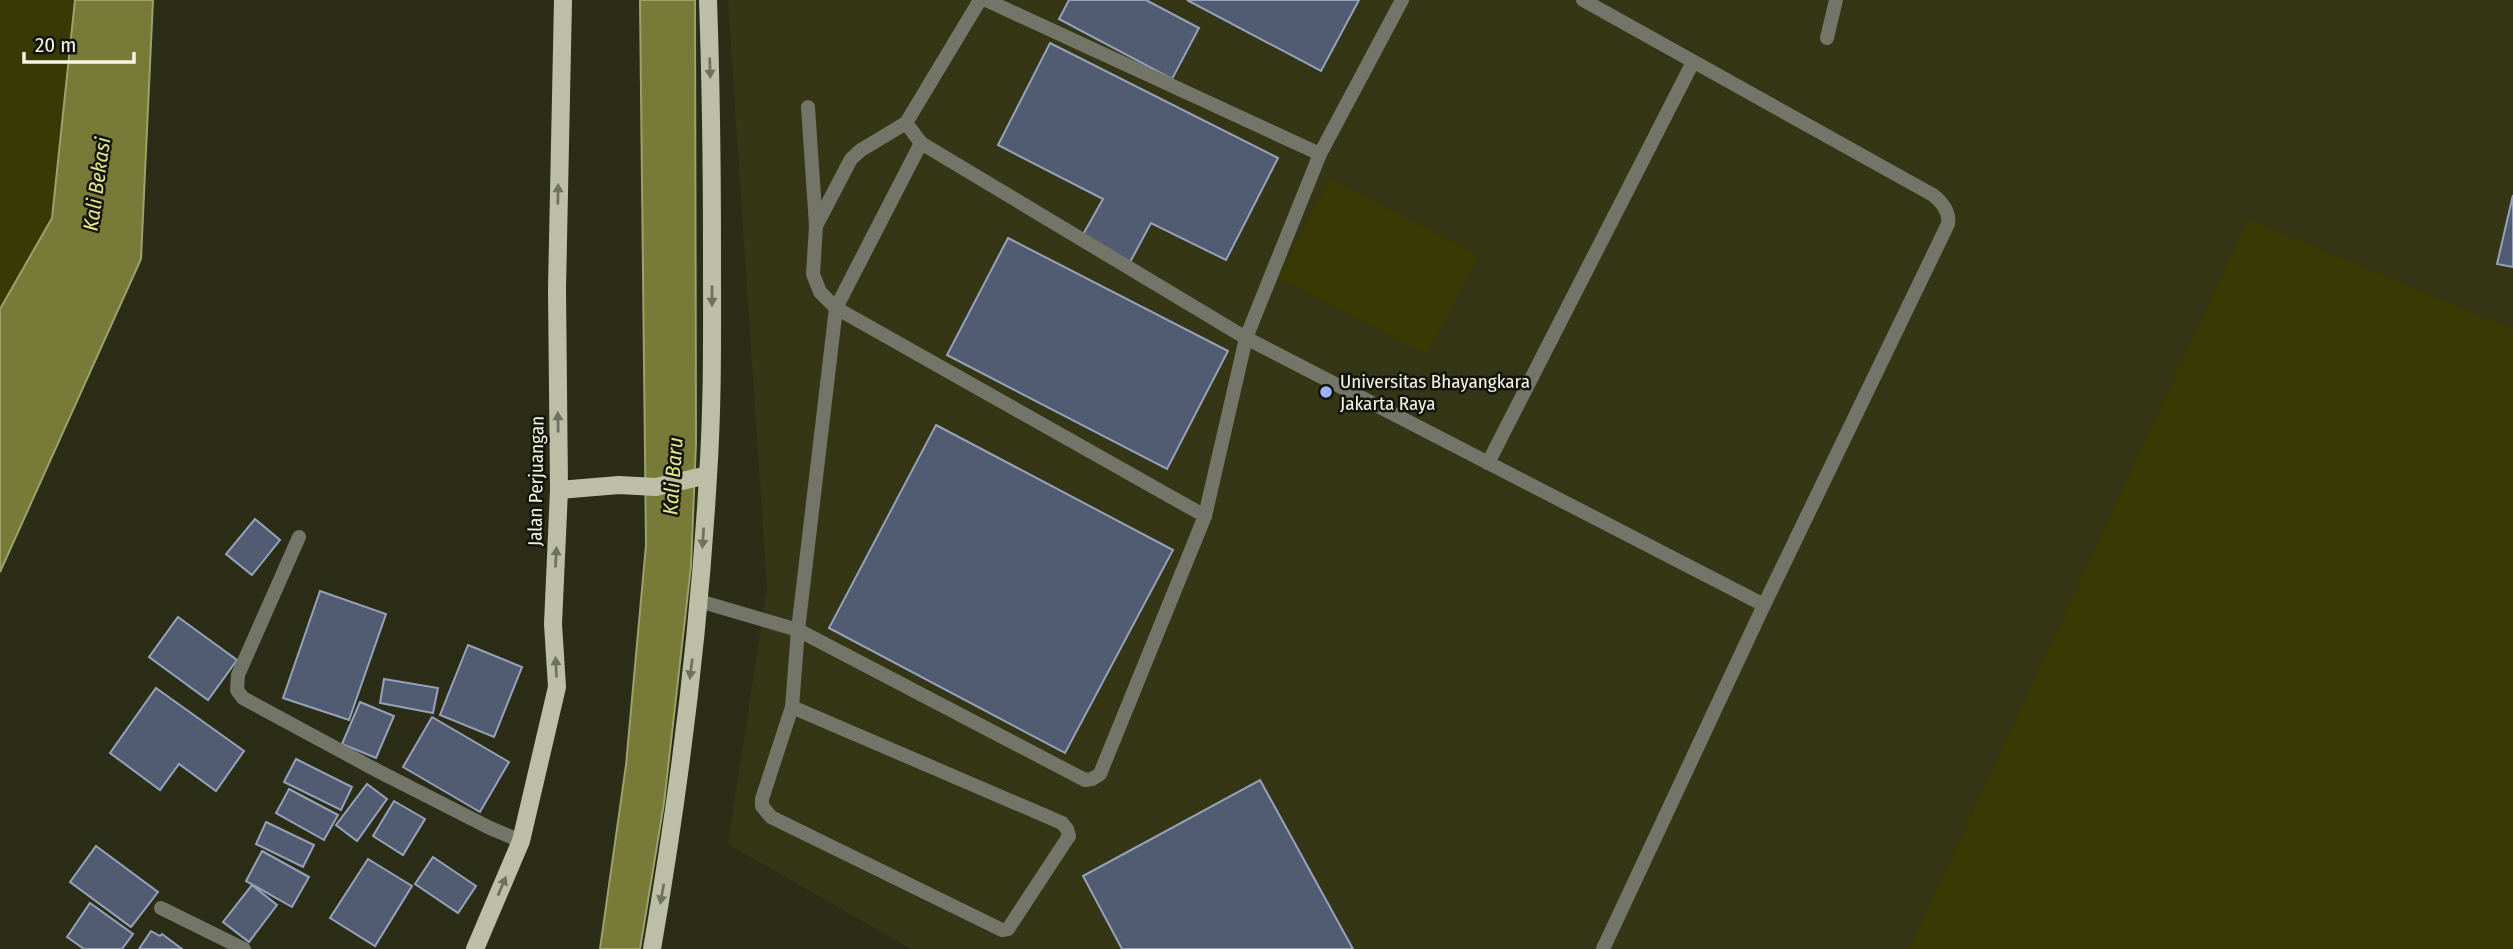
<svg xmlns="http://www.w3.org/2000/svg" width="2513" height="949" viewBox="0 0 2513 949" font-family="'Fira Sans Condensed',sans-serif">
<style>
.built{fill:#343616}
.green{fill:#383903}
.water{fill:#787b37;stroke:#9da06c;stroke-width:2}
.building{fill:#515c72;stroke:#96a2bb;stroke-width:2}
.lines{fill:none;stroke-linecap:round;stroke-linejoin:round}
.service{stroke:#747569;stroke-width:14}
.minor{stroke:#747569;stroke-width:14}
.primary{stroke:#bcbfa6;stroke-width:18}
.oneway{fill:#707260}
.poi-dot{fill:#96b6fd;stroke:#14150a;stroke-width:2.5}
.labels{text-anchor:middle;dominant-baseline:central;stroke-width:5;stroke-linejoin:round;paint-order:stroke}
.poi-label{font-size:19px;fill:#f3f5e6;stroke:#14150a;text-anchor:start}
.street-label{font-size:19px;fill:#f3f5e6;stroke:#14150a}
.water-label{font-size:21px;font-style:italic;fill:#e6eb89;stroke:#14150a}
</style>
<rect width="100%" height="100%" fill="#2c2d16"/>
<path class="built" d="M 728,0 L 2513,0 L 2513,949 L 911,949 L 728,844 L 767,588 Z"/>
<g class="green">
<path d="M 0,0 L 75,0 L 52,218 L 0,314 Z"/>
<path d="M 1330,179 L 1479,255 L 1427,355 L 1278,278 Z"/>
<path d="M 2248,219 L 2513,329 L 2513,949 L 1909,949 Z"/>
</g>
<g class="water">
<path d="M 75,0 L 153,0 L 141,259 L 0,572 L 0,309 L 52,218 Z"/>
<path d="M 640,0 L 695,0 L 696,443 L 691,566 L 664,803 L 640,949 L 600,949 L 626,765 L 646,545 Z"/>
</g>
<g class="building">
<path d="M 1069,0 L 1146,0 L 1199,28 L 1172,79 L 1059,19 Z"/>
<path d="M 1187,0 L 1359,0 L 1321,71 Z"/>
<path d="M 1050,43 L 1278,158 L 1226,260 L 1151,223 L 1129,264 L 1081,238 L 1103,199 L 998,145 Z"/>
<path d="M 2513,195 L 2513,267 L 2497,264 Z"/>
<path d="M 1008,238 L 1228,351 L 1167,469 L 947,355 Z"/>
<path d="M 936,425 L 1173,550 L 1065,753 L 829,628 Z"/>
<path d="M 255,519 L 280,540 L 252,575 L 226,554 Z"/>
<path d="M 320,591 L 386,614 L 349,720 L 283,698 Z"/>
<path d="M 178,617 L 237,660 L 208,700 L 149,657 Z"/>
<path d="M 468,645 L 522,667 L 494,737 L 440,715 Z"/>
<path d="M 384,679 L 438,688 L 433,713 L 380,703 Z"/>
<path d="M 156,688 L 244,751 L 216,791 L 179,764 L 160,790 L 110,753 Z"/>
<path d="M 360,702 L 394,716 L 376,758 L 342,744 Z"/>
<path d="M 432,717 L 509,762 L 480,812 L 403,767 Z"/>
<path d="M 296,759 L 352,787 L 341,810 L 284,782 Z"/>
<path d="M 1260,780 L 1353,949 L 1122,949 L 1083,876 Z"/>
<path d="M 367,784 L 387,799 L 357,841 L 336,825 Z"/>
<path d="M 289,789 L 338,815 L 324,840 L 276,813 Z"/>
<path d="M 394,801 L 425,819 L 403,855 L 373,836 Z"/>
<path d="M 266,822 L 314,845 L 303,867 L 256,844 Z"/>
<path d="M 96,846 L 158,892 L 131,927 L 70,882 Z"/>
<path d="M 262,851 L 309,877 L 292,907 L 246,881 Z"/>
<path d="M 433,857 L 476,886 L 458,913 L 415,884 Z"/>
<path d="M 368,859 L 412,886 L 375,946 L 330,918 Z"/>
<path d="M 252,885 L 277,905 L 249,942 L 223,922 Z"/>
<path d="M 90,903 L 133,934 L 122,949 L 84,949 L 67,937 Z"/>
<path d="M 151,931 L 160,936 L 162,934 L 182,949 L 139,949 Z"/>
</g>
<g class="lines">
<g class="service">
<path d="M 986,0 L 1320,154"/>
<path d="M 1583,0 L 1933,195 C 1942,202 1950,211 1948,224 L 1764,605 L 1603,949"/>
<path d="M 1827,38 L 1836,0"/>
<path d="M 808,107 L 816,226 L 813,274 L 820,292 L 836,308 L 1205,516"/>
<path d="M 921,143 L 1246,338 L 1764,605"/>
<path d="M 816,226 L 851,159 L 861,150 L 906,123"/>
<path d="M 1488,463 L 1693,62"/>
<path d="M 699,601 L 798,630 L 1085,780 L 1092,779 L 1100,774 L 1205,516 L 1246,338 L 1320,154 L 1402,0"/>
<path d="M 792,707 L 1062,823 L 1067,829 L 1069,836 L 1008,929 L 1002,930 L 771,817 L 762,806 L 762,799 Z"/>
<path d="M 792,707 L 798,630 L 836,308 L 921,143 L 906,123 L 980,0"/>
</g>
<g class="minor">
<path d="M 299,537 L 238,675 L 237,690 L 243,698 L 378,771 L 490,828 L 521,841"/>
<path d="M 161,908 L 244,949"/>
</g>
<g class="primary">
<path d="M 559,490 L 619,485 L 656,487 L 708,475"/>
<path d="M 475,949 L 521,841 L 557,687 L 553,624 L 559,490 L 557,289 L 563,0"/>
<path d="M 652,949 C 679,793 699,634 708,476 C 713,402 712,328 712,254 C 712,169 711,85 708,0"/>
</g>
</g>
<defs><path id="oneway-solid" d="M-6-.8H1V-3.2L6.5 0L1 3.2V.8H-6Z" transform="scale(1.75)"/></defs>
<g class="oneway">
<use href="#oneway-solid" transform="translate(710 68) rotate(88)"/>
<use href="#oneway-solid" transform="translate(558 194) rotate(-89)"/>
<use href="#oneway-solid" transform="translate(712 296) rotate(90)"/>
<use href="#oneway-solid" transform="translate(558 422) rotate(-91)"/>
<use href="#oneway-solid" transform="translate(703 538) rotate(94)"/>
<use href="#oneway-solid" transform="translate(556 557) rotate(-87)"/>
<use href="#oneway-solid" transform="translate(556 667) rotate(-93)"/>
<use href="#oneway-solid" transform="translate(691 669) rotate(97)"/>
<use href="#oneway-solid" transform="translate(502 886) rotate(-67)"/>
<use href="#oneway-solid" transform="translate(662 894) rotate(100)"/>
</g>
<circle class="poi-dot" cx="1326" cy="392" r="7"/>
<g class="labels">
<g class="poi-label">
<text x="1340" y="381">Universitas Bhayangkara<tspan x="1340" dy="22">Jakarta Raya</tspan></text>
</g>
<g class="street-label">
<text transform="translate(536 481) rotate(-89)">Jalan Perjuangan</text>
</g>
<g class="water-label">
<text transform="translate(97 184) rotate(-82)">Kali Bekasi</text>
<text transform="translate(673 476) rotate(-86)">Kali Baru</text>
</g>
</g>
<path d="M24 52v10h110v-10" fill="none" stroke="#f3f5e6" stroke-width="3.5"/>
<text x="35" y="52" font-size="21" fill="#f3f5e6" stroke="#14150a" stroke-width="5" paint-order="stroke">20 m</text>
</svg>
